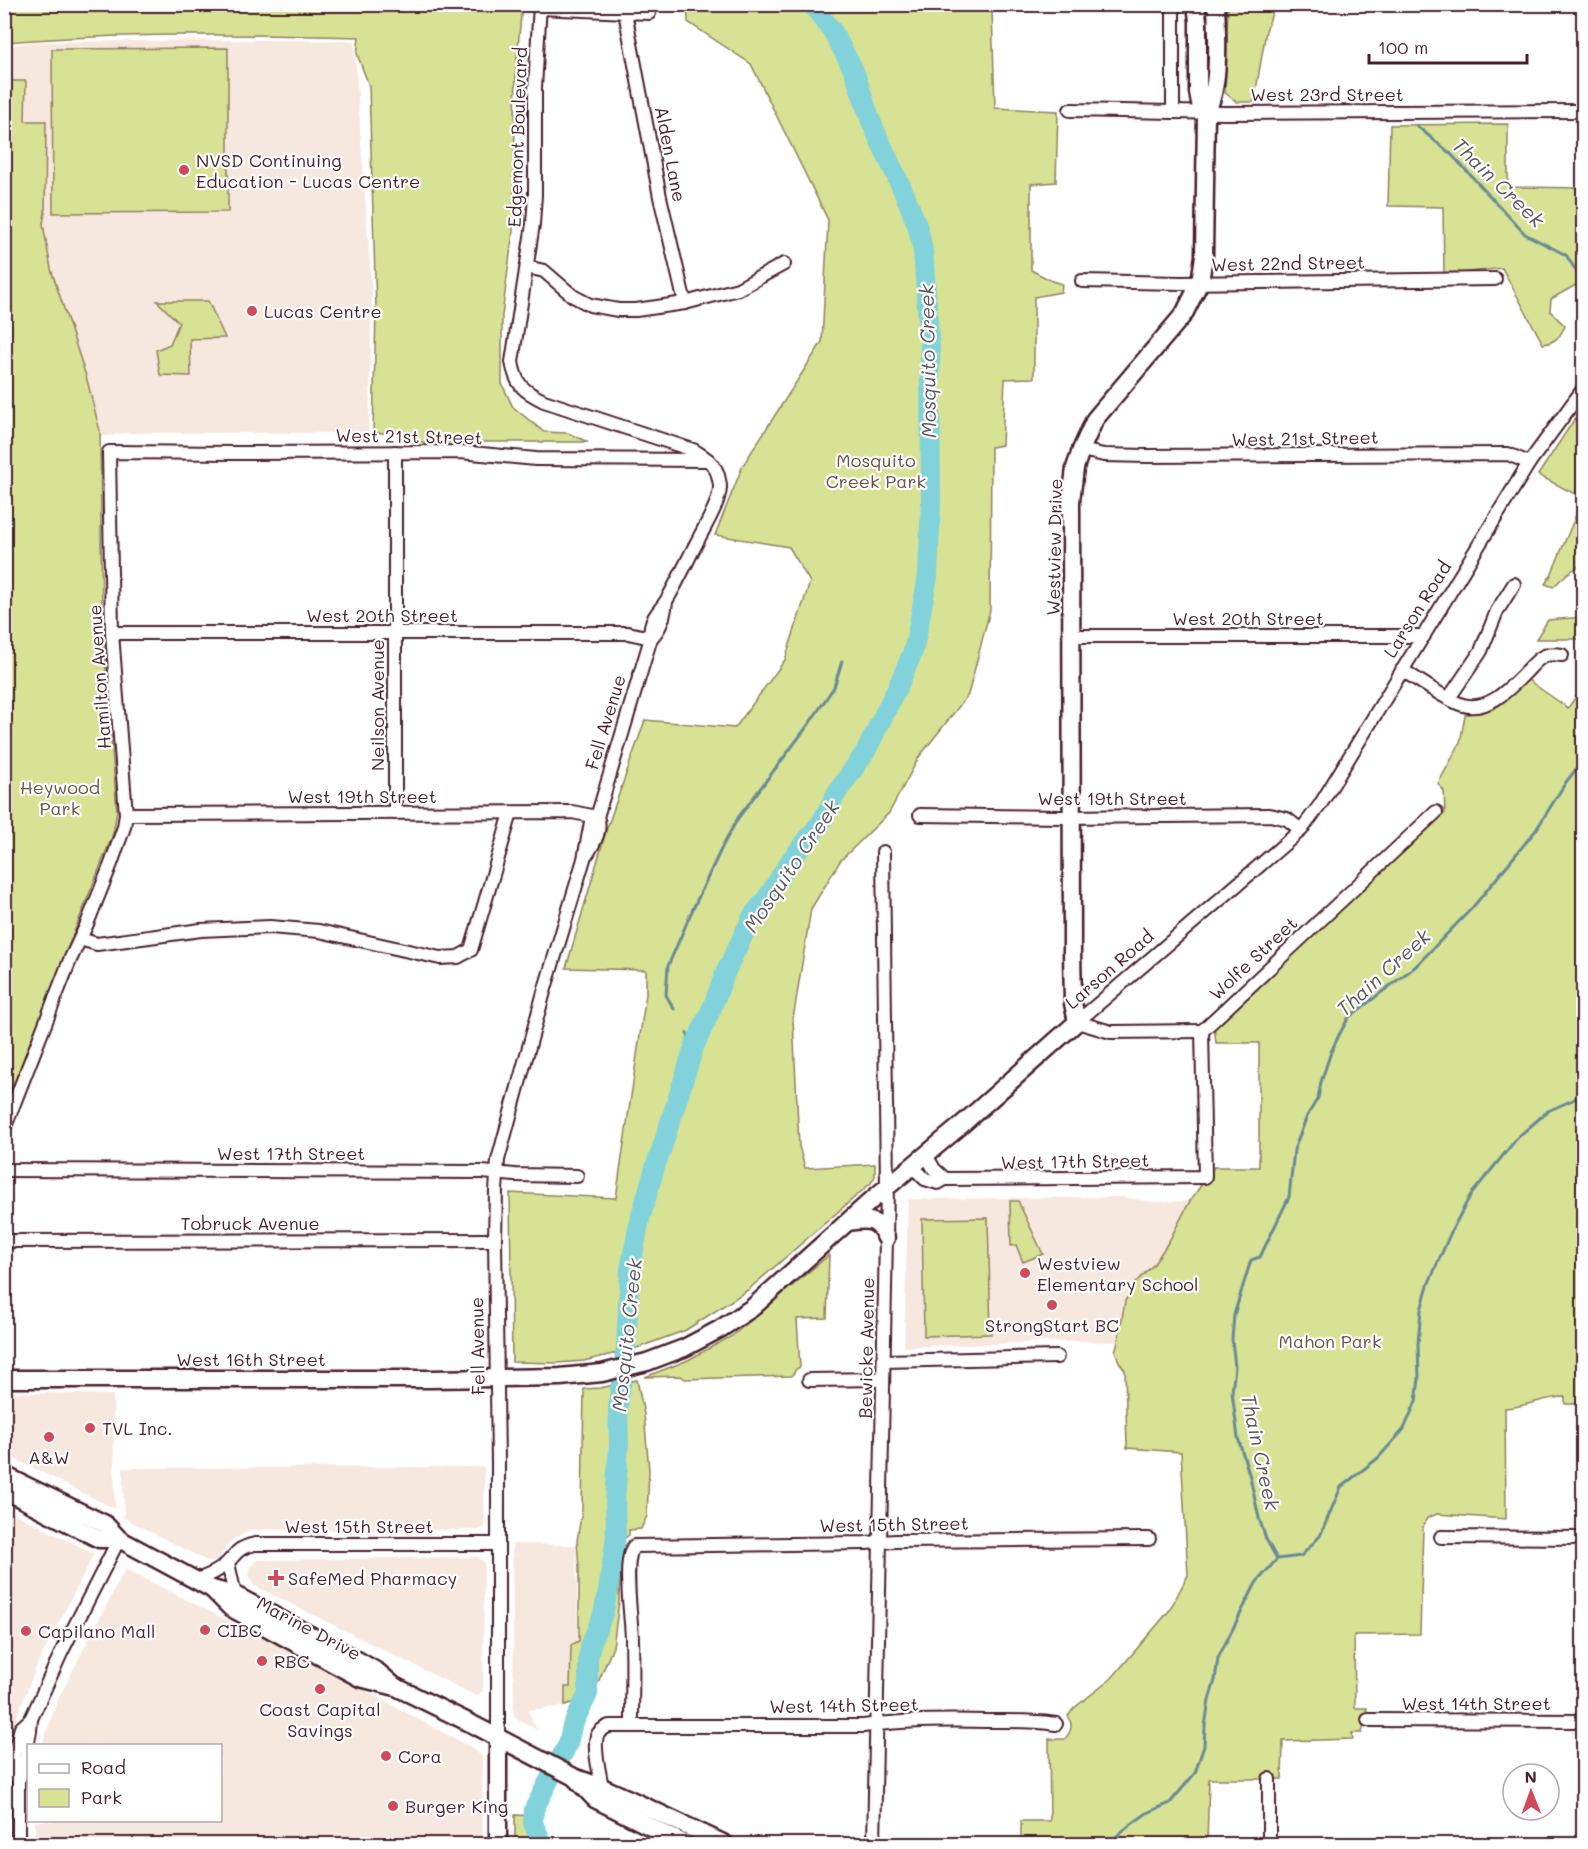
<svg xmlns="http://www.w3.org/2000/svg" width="1588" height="1849" viewBox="0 0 1588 1849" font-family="Mali,sans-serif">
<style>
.built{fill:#f7e8df}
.green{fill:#d7e295;stroke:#908060;stroke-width:1.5}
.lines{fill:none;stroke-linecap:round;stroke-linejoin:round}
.stream{stroke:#6b8a95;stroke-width:3}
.river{stroke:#81d2db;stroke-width:20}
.minor-casing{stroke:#4a1f2b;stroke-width:16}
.major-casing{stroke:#4a1f2b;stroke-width:21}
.minor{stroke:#fff;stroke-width:12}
.major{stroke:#fff;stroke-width:16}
.poi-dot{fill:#d1495b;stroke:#fff;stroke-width:2}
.labels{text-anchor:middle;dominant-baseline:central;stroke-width:4.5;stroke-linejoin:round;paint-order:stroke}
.street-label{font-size:18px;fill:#4a1f2b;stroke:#fff}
.poi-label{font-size:18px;fill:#4a1f2b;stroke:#fff;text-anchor:start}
.park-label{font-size:18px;fill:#6d5046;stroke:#fff}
.water-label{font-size:20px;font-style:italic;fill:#5a5560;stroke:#fff}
</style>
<rect width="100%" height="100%" fill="#fff"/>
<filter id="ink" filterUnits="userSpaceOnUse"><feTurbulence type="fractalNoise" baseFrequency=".0167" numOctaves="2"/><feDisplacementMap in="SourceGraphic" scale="12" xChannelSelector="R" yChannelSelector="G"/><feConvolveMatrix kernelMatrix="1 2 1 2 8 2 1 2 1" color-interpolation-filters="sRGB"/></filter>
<g filter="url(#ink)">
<g class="built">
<path d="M 255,40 L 354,41 L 372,294 L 369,433 L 127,433 L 21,448 L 4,426 L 4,47 L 30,42 Z"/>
<path d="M 1122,1197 L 1153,1202 L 1190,1201 L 1169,1241 L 1154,1264 L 1125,1301 L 1118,1342 L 1077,1341 L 904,1347 L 908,1199 Z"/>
<path d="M 5,1392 L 113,1395 L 115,1509 L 5,1454 Z"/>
<path d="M 484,1467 L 485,1527 L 478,1530 L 250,1530 L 230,1542 L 217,1561 L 209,1562 L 124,1518 L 123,1468 Z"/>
<path d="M 4,1508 L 94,1554 L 37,1665 L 11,1732 L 6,1760 L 6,1844 L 4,1844 Z"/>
<path d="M 512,1544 L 576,1545 L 578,1644 L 572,1688 L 567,1690 L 567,1706 L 528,1710 L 537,1730 L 518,1720 L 514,1715 Z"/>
<path d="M 478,1557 L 484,1562 L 483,1691 L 476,1696 L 253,1585 L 249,1575 L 251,1566 L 257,1560 Z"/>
<path d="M 125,1569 L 338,1676 L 474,1749 L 482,1757 L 483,1844 L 35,1844 L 35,1821 L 220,1820 L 220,1746 L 42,1745 L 58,1699 Z"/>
</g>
<g class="green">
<path d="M 5,4 L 522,5 L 516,68 L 513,231 L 502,316 L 502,384 L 513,407 L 544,432 L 568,433 L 588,442 L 408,442 L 406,433 L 373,433 L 376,310 L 369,86 L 357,54 L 359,37 C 241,34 122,33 5,42 Z"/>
<path d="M 687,5 L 981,4 L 992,10 L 995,108 L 1058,111 L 1056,182 L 1031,184 L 1031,270 L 1052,281 L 1062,284 L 1061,292 L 1034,297 L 1034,378 L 1005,379 L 1002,445 L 991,447 L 990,610 L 968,695 L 919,757 L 889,813 L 840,861 L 811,909 L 793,1019 L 799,1146 L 805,1168 L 875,1164 L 875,1176 L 871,1183 L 748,1290 L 686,1330 L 637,1348 L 584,1361 L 557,1363 L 512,1362 L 510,1193 L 616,1198 L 646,994 L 646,970 L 566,968 L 607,828 L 645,720 L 735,728 L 785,660 L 810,582 L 789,547 L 715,535 L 743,465 L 822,342 L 828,220 L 751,64 L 688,22 Z"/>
<path d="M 1228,5 L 1275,5 L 1266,31 L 1254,102 L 1237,102 L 1225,93 Z"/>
<path d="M 228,48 L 228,212 L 53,213 L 52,49 Z"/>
<path d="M 5,81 L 26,81 L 25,121 L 46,121 L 45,213 L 43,224 L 51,269 L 86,376 L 100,431 L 102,624 L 117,811 L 113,834 L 5,1106 Z"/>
<path d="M 1508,124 L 1508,187 L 1583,188 L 1583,281 L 1551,299 L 1550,311 L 1565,326 C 1560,337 1556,342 1543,344 L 1502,268 L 1444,275 L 1443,207 L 1388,206 L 1390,125 Z"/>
<path d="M 157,301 L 208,301 L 225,338 L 190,339 L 191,376 L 160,375 L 156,350 L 170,344 L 179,323 Z"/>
<path d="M 1583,406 L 1583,569 L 1579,566 L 1567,574 L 1553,587 L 1545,584 L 1551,575 L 1583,498 L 1538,475 Z"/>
<path d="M 1583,617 L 1583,639 L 1536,639 L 1548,620 Z"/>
<path d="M 1528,680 L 1568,708 L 1583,686 L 1583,1404 L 1565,1404 L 1565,1397 C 1544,1397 1526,1407 1505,1408 L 1506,1519 L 1437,1514 L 1427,1518 L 1423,1527 L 1420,1634 L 1354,1635 L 1355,1708 L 1367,1708 L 1362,1733 L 1352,1733 L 1353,1739 L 1283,1741 L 1282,1779 L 1209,1779 L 1207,1844 L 1021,1844 L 1021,1821 L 1050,1821 L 1049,1739 L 1065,1739 C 1072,1730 1073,1725 1068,1716 L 1074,1708 L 1111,1679 L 1169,1611 L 1188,1575 L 1181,1452 L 1127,1448 L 1125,1370 L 1119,1362 L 1115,1351 L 1118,1342 L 1125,1301 L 1136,1282 L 1154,1264 L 1169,1241 L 1190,1201 L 1214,1167 L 1259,1167 L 1259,1043 L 1216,1043 L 1214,1026 L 1445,813 L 1444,791 L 1438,784 L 1460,743 L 1465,715 L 1494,707 Z"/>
<path d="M 1010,1201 L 1018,1201 L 1043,1254 L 1023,1262 L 1016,1245 L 1011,1246 Z"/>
<path d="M 988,1218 L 991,1334 L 924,1336 L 922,1219 Z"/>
<path d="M 829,1255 L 827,1318 L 797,1319 L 800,1367 L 796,1369 L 792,1376 L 685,1379 L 681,1376 L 645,1377 L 686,1361 L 732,1336 Z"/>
<path d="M 637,1380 L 644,1414 L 649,1470 L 647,1516 L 641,1529 L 629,1530 L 629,1535 L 624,1539 L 620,1546 L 619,1601 L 613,1647 L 592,1697 L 565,1705 L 565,1687 L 570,1687 L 571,1645 L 579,1641 L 579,1568 L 577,1541 L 582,1510 L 584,1389 L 600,1388 Z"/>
<path d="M 515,1815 L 536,1816 L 536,1844 L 515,1844 Z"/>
</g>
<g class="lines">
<g class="stream">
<path d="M 1417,126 L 1451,154 L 1525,234 L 1566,255 L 1584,283"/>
<path d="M 674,1009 L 666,995 L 668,966 L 691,913 L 724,843 L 738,818 L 809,724 L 834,687 L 842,661"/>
<path d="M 687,1033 L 694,1047"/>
<path d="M 1277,1559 L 1266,1539 L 1259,1518 L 1250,1477 L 1238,1438 L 1232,1392 L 1235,1367 L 1232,1339 L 1234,1315 L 1251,1260 L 1260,1257 L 1289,1197 L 1294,1150 L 1307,1116 L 1318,1098 L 1321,1082 L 1331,1052 L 1339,1035 L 1349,1017 L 1416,966 L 1473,907 L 1536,830 L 1566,782 L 1584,759"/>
<path d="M 1277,1559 L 1301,1556 L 1320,1536 L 1341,1487 L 1378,1458 L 1404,1429 L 1416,1401 L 1419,1379 L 1418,1344 L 1421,1310 L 1428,1285 L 1451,1232 L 1470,1196 L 1518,1137 L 1548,1111 L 1575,1099 L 1584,1077"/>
<path d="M 1107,1844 L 1129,1826 L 1147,1813 L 1170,1803 L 1195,1773 L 1204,1746 L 1205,1726 L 1209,1700 L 1215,1680 L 1218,1658 L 1256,1583 L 1277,1559"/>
</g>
<path class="river" d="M 539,1844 L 539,1836 L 533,1823 L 534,1809 L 568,1744 L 572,1726 L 588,1694 L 588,1658 L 591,1644 L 603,1614 L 609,1586 L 616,1535 L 615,1502 L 619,1444 L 618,1406 L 626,1347 L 630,1269 L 640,1219 L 656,1164 L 660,1154 L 694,1047 L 711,1010 L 726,971 L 753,915 L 767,898 L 790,861 L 822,821 L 836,794 L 866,751 L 898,686 L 912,654 L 916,639 L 928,576 L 931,503 L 930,349 L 923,250 L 918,228 L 906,197 L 872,124 L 854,71 L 833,32 L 812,4"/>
<defs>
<g id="minor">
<path d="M 540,8 L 649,13"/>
<path d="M 625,12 L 660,197 L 685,303"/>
<path d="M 1070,110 L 1225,113 L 1584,111"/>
<path d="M 1173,112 L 1173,4"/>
<path d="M 527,267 L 544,271 L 573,296 L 590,305 L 618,310 L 636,310 L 685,303 L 738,289 L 784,264"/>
<path d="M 1082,281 L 1181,283 L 1495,279"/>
<path d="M 1081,450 L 1104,455 L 1147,456 L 1508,454 L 1529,463"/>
<path d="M 112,633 L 628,633 L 651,638"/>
<path d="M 1072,636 L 1424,636"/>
<path d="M 651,638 C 661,628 664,617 666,602"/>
<path d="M 1402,670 C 1419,680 1446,700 1463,705 C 1489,712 1510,688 1526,672 C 1531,667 1537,659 1544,656 C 1549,654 1556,654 1562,655"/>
<path d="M 1449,698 L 1481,651 L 1497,611 L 1514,584"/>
<path d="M 395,813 L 395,452"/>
<path d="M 126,814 L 572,812 L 597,817"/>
<path d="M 920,815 L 1061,817 L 1270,815 L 1287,819 L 1301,830"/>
<path d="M 588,853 C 595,841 602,829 597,817"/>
<path d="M 80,939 L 97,944 L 201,930 L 270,927 L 319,931 L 440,958 L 458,957 L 471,950 L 511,813"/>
<path d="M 1077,1022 L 1301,830 L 1320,805 L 1529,463 L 1584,388"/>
<path d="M 1077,1022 L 1111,1032 L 1202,1031"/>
<path d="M 4,1129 L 70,960 L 87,924 L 111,864 L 124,827 L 126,814 L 112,633 L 109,452 L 235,453 L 460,452 L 536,459 L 708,460"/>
<path d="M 926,1155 L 934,1169 L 945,1179"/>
<path d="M 912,1166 L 925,1179 L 938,1183 L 945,1179 L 1205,1177 L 1202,1031 L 1436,812"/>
<path d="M 4,1170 L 482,1172 L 515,1175 L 577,1176"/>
<path d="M 4,1241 L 495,1240"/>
<path d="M 884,1361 L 1057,1357"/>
<path d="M 809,1380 L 883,1379"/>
<path d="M 1441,1537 L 1584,1538"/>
<path d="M 228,1563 L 235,1595"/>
<path d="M 195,1581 C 204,1577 214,1574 221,1568 C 237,1557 232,1549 255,1544 L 498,1544"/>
<path d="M 1368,1720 L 1584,1721"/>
<path d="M 632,1725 C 632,1696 633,1668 632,1640 C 632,1620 622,1560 634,1546 L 865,1543 L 896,1541 L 1149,1539"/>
<path d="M 498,1737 L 498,1462 L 495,1240 L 496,1191 L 498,1160 L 544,992 L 584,859 L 591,822 L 597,817 L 651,638 C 648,618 659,613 668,598 C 679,579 688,559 698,540 C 705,526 714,512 718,498 C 720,492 721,486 719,480 C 717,464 705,457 693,450 L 544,401 C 523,391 516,385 512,362 L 533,224 L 535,195 L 535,88 L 540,4"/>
<path d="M 18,1780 L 12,1772 L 14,1752 L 21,1728 L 31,1719"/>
<path d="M 602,1787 C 600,1775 593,1748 597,1736 C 599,1731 604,1728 609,1726 L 864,1726 C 904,1720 945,1720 986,1721 C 1009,1721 1033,1720 1056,1724"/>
<path d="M 18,1844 L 18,1780 L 22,1774 L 30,1731 L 31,1719 L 62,1651 L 119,1539"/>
<path d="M 874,1844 L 887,1187 L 883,852"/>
<path d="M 1269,1844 L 1269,1779"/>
</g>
<g id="major">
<path d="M 1196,4 L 1198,21 L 1198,92 L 1200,103 L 1206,113"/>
<path d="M 848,1222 C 868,1219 878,1218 886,1238"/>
<path d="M 4,1379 L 430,1379 L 560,1377 L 602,1373 L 647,1362 L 684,1348 L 720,1329 L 752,1308 L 874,1198 L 958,1128 L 1077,1022 L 1073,1003 L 1072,951 L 1071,501 L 1075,468 L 1081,450 L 1095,419 L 1184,314 L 1200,282 L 1204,256 L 1206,113 C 1221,85 1217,36 1216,4"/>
<path d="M 4,1475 L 105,1524 L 119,1539 L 212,1589 L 235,1595 L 359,1661 L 378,1672 L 392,1684"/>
<path d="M 4,1490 L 99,1539 L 119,1539"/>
<path d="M 212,1589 L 231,1608 L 360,1678 L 396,1687 L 472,1724 L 576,1778 L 602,1787 L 627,1798 L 725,1844"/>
<path d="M 498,1737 L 498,1844"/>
<path d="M 576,1779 L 595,1799 L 685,1844"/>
</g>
</defs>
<use href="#minor" class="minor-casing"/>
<use href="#major" class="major-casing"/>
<use href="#minor" class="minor"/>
<use href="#major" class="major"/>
</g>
</g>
<g class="poi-dot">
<circle cx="184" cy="170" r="6"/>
<circle cx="252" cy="311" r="6"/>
<circle cx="1025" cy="1273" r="6"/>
<circle cx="1052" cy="1305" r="6"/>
<circle cx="90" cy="1428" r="6"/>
<circle cx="49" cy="1437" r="6"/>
<path d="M273 1569h6v6h6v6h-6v6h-6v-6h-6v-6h6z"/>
<circle cx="205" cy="1630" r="6"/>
<circle cx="26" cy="1631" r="6"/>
<circle cx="262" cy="1661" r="6"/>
<circle cx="320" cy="1689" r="6"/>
<circle cx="386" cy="1756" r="6"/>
<circle cx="393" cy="1806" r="6"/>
</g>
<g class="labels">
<g class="street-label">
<text x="1327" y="94">West 23rd Street</text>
<text transform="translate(517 137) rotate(-88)">Edgemont Boulevard</text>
<text transform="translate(671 154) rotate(79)">Alden Lane</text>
<text transform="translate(1288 263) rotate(-1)">West 22nd Street</text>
<text transform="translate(409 436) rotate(1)">West 21st Street</text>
<text transform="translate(1305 438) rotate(-1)">West 21st Street</text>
<text transform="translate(1054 547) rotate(-89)">Westview Drive</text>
<text transform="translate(1417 609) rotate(-58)">Larson Road</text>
<text x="382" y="615">West 20th Street</text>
<text x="1248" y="618">West 20th Street</text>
<text transform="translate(99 677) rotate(-94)">Hamilton Avenue</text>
<text transform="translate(377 705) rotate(-90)">Neilson Avenue</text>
<text transform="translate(605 722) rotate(-73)">Fell Avenue</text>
<text x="362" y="796">West 19th Street</text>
<text x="1112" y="798">West 19th Street</text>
<text transform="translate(1253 958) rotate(-43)">Wolfe Street</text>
<text transform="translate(1109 969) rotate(-41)">Larson Road</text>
<text x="291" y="1153">West 17th Street</text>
<text transform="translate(1075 1161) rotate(-1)">West 17th Street</text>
<text x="250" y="1223">Tobruck Avenue</text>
<text transform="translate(477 1346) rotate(-91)">Fell Avenue</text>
<text transform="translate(866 1348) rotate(-89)">Bewicke Avenue</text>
<text x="251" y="1359">West 16th Street</text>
<text transform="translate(894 1524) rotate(-1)">West 15th Street</text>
<text x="359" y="1526">West 15th Street</text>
<text transform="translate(309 1628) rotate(28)">Marine Drive</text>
<text x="1476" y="1703">West 14th Street</text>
<text transform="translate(844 1705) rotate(-1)">West 14th Street</text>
</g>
<g class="poi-label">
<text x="196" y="160">NVSD Continuing<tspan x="196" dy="21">Education - Lucas Centre</tspan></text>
<text x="264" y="311">Lucas Centre</text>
<text x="1037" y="1263">Westview<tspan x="1037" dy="21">Elementary School</tspan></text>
<text x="1052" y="1325" text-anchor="middle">StrongStart BC</text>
<text x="102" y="1428">TVL Inc.</text>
<text x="49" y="1457" text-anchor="middle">A&amp;W</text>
<text x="288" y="1578">SafeMed Pharmacy</text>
<text x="217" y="1630">CIBC</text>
<text x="38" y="1631">Capilano Mall</text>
<text x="274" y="1661">RBC</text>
<text x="320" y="1709" text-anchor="middle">Coast Capital<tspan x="320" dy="21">Savings</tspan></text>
<text x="398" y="1756">Cora</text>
<text x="405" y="1806">Burger King</text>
</g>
<g class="park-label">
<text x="876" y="460">Mosquito<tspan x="876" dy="21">Creek Park</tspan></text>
<text x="60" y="787">Heywood<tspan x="60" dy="21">Park</tspan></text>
<text x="1330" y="1341">Mahon Park</text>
</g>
<g class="water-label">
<text transform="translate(1499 182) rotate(44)">Thain Creek</text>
<text transform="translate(927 361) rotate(-91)">Mosquito Creek</text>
<text transform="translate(791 866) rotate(-56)">Mosquito Creek</text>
<text transform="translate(1383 972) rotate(-42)">Thain Creek</text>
<text transform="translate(626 1335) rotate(-84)">Mosquito Creek</text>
<text transform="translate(1261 1452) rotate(78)">Thain Creek</text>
</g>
</g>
<rect width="1588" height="1849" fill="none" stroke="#fff" stroke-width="24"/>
<rect x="12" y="12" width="1564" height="1825" fill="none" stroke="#4a1f2b" stroke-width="2" filter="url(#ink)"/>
<rect x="27" y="1744" width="195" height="78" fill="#ffffff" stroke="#b7a5aa" stroke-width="1.5"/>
<rect x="39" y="1764" width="30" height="9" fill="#ffffff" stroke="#b7a5aa" stroke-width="1.5"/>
<text x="81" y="1774" font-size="18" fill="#4a1f2b">Road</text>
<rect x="39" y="1789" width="30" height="18" fill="#d7e295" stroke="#b7a5aa" stroke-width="1.5"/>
<text x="81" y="1804" font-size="18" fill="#4a1f2b">Park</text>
<g transform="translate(1531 1792) rotate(359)"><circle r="28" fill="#ffffff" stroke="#b7a5aa" stroke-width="1.5"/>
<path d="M0-4.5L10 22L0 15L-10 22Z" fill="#d1495b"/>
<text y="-9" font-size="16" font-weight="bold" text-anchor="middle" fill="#4a1f2b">N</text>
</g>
<path d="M1369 54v9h158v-9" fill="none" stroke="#4a1f2b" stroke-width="3"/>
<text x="1378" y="54" font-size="18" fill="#4a1f2b" stroke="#ffffff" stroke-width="4.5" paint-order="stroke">100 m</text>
</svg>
